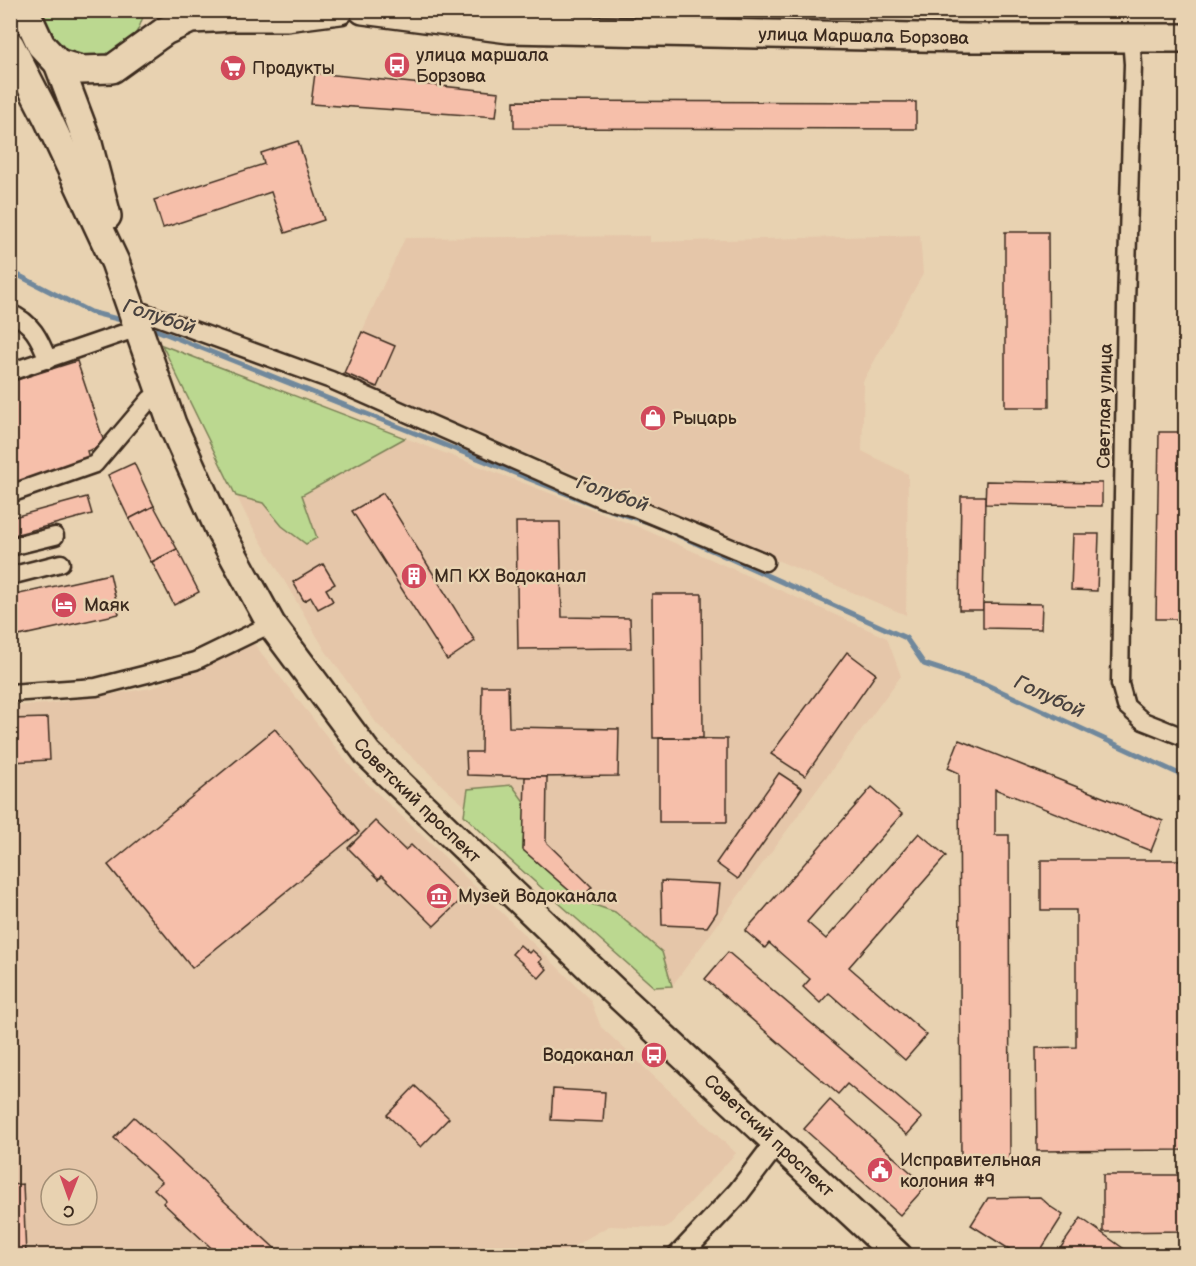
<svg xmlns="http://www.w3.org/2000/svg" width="1196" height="1266" viewBox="0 0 1196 1266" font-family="'Balsamiq Sans',sans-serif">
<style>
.built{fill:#e5c6a9;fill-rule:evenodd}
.green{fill:#bbd890;stroke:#7b8157;stroke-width:1.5}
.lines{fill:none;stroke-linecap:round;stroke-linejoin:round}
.stream{stroke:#70889c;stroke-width:5}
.building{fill:#f6bfaa;stroke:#3b2a1e;stroke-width:1.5}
.minor-casing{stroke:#3b2a1e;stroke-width:21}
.tertiary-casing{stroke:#3b2a1e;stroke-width:26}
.secondary-casing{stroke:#3b2a1e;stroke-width:28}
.primary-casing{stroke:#3b2a1e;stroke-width:32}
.minor{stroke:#e8d2b1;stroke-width:16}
.tertiary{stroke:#e8d2b1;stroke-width:21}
.secondary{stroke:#e8d2b1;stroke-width:24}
.primary{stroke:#e8d2b1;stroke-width:27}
.labels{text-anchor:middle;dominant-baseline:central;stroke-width:5;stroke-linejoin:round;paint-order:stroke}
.street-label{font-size:18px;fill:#3b2a1e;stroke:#e8d2b1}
.poi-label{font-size:18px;fill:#3b2a1e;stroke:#e8d2b1;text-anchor:start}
.water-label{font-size:20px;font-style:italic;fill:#48413e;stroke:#e8d2b1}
</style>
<rect width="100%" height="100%" fill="#e8d2b1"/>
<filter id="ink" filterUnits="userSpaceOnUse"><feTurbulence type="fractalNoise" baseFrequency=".0167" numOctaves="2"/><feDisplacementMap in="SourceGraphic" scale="12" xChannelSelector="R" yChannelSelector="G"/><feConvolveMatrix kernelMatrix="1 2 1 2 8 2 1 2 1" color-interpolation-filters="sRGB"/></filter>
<g filter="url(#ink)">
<g class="built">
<path d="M 920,235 L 923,274 L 862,383 L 864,385 L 862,451 L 908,474 L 906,615 L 342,375 L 405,238 L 650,236 L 650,242 Z"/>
<path d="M 162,345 L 641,528 L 887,638 L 901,676 L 672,986 L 448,791 L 377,724 L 325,650 L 249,521 Z"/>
<path d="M 251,640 L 355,772 L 448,860 L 590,999 L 601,1027 L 736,1153 L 667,1228 L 609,1226 L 558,1255 L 11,1256 L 11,706 L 47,704 L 152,688 ZM 51,1179 L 87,1179 L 87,1215 L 51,1215 Z"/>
</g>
<g class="green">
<path d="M 37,11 L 144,11 C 138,51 93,72 59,46 C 48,37 43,23 37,11 Z"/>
<path d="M 162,345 L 405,438 L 302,495 L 317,538 L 306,544 L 282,526 L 263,503 L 236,496 Z"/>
<path d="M 512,785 L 525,803 L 523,850 L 580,900 L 615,912 L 662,952 L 672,986 L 654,987 L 509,859 L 464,815 L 468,789 Z"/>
</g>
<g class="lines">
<g class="stream">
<path d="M 10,271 L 90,312 L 125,321"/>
<path d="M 146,326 L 595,505 L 651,523 L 906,638 L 924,664 L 985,684 L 1186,777"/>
</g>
</g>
<g class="building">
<path d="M 315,73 L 499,92 L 496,117 L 311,104 Z"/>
<path d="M 514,101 L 916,102 L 916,129 L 514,128 Z"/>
<path d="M 298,141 L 324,220 L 285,233 L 271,192 L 163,228 L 154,200 L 264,164 L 261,153 Z"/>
<path d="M 1005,232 L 1048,232 L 1049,407 L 1005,407 Z"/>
<path d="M 362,332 L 395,346 L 377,387 L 344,373 Z"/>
<path d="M 77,361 L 105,445 L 87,451 L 90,462 L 10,488 L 10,382 Z"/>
<path d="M 1159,432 L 1186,432 L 1186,619 L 1156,619 Z"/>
<path d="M 134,463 L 154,506 L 129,519 L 108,475 Z"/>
<path d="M 986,481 L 1102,483 L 1102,506 L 985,504 Z"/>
<path d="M 383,493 L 475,641 L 447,660 L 352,511 Z"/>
<path d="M 961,496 L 985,496 L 983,610 L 959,610 Z"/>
<path d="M 87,497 L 92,514 L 14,535 L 10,518 Z"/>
<path d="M 154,506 L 177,549 L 151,562 L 129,519 Z"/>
<path d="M 516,522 L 560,522 L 562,617 L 630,618 L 631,648 L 518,649 Z"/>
<path d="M 1073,534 L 1099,534 L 1097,591 L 1071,590 Z"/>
<path d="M 177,549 L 199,592 L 174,605 L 152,562 Z"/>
<path d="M 323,564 L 335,584 L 326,589 L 333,601 L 318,609 L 311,597 L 304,601 L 293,582 Z"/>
<path d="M 110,574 L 119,614 L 14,637 L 10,623 L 10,596 Z"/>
<path d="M 652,594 L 702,594 L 703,738 L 653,738 Z"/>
<path d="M 983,603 L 1042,604 L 1041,629 L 983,628 Z"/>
<path d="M 847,652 L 876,674 L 805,776 L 771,754 Z"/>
<path d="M 482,686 L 508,686 L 509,727 L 619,729 L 618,776 L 535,777 L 467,775 L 466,752 L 481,752 Z"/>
<path d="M 48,718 L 50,760 L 10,762 L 10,719 Z"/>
<path d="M 275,729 L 359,832 L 192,968 L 108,865 Z"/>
<path d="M 659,738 L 727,739 L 727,822 L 659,822 Z"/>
<path d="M 959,740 L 1163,821 L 1151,851 L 995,789 L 995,835 L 1009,835 L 1010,1164 L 961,1164 L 959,773 L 948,768 Z"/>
<path d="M 779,773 L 802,788 L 738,879 L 716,863 Z"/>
<path d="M 525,777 L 547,777 L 546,842 L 592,887 L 580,900 L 523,850 Z"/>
<path d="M 872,787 L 902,814 L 807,922 L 826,939 L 919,833 L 946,856 L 849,967 L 927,1035 L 905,1060 L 829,993 L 820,1003 L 803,987 L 810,979 L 769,943 L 765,948 L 745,931 Z"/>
<path d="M 375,821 L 405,850 L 411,845 L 464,897 L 434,926 L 382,875 L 379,879 L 348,848 Z"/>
<path d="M 1041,860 L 1186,860 L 1186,1150 L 1037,1151 L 1036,1048 L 1076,1047 L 1076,910 L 1041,910 Z"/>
<path d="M 661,881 L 720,884 L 717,912 L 707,927 L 662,925 Z"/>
<path d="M 520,945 L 529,953 L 532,950 L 542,959 L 539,962 L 547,969 L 539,978 L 512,954 Z"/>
<path d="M 728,952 L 922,1118 L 907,1135 L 847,1084 L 838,1094 L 705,979 Z"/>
<path d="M 415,1086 L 449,1118 L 421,1147 L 387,1115 Z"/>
<path d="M 553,1089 L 605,1092 L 603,1122 L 551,1120 Z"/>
<path d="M 830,1100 L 926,1186 L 900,1215 L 804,1129 Z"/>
<path d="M 134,1117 L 283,1256 L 220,1256 L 163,1203 L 166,1200 L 154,1189 L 162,1182 L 114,1138 Z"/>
<path d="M 1103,1175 L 1186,1175 L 1186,1231 L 1103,1232 Z"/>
<path d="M 23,1184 L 26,1256 L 10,1256 L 10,1185 Z"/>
<path d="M 1040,1197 L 1051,1207 L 1063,1215 L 1037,1256 L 1020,1256 L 971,1225 L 988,1198 Z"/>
<path d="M 1081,1218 L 1134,1256 L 1055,1256 Z"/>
</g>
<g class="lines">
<defs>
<g id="minor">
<path d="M 1131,38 L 1133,64 L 1126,305 L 1120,684 L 1126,706 L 1143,721 L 1186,738"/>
<path d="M 130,307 L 331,380 L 602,499 L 635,508 L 765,562"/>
<path d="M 10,313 C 32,322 40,339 48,360"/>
<path d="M 10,372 L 138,328"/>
<path d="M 10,494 L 95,464 L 150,399 L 161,395"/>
<path d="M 10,547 L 55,536"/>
<path d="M 10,576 L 61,563"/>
<path d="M 10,693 L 96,687 L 147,674 L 195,661 L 271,624"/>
</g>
<path id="tertiary" d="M 679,1256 L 738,1193 L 776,1143"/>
<path id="secondary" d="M 560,30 L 560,10"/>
<g id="primary">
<path d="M 25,10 L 41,45 L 58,63 L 81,70 L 112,69 L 165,31 L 191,19 L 234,17 L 286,17 L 340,10"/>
<path id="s1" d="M 363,10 L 509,29 L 966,38 L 1186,38"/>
<path id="s2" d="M 10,45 L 48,119 L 115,262 L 172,424 L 220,531 L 271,624 L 368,754 L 613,990 L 898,1256"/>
<path d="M 58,63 L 87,140 L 107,216"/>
</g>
</defs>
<use href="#minor" class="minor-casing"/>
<use href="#tertiary" class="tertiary-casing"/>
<use href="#secondary" class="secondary-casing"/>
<use href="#primary" class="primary-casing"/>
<use href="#minor" class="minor"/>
<use href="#tertiary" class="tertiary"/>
<use href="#secondary" class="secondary"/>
<use href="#primary" class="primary"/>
</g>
</g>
<defs>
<symbol id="bus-disc" viewBox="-11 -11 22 22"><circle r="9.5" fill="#d1495b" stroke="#e8d2b1"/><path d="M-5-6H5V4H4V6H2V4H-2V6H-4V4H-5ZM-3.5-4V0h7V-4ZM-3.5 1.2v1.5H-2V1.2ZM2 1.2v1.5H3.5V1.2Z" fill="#fff"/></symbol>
<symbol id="supermarket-disc" viewBox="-11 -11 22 22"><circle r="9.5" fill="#d1495b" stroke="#e8d2b1"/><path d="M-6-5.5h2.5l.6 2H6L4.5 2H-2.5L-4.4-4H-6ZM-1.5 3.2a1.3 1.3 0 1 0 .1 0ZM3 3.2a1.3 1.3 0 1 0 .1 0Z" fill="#fff"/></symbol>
<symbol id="shop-disc" viewBox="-11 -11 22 22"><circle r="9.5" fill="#d1495b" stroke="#e8d2b1"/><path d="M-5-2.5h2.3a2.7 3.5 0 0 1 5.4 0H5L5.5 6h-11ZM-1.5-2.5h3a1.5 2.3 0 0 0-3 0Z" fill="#fff"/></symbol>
<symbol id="building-disc" viewBox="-11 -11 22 22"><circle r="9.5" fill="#d1495b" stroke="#e8d2b1"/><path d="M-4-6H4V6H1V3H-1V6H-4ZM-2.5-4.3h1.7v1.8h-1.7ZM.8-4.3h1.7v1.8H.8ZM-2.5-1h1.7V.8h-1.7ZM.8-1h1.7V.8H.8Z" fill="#fff"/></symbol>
<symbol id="hotel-disc" viewBox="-11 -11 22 22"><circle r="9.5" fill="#d1495b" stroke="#e8d2b1"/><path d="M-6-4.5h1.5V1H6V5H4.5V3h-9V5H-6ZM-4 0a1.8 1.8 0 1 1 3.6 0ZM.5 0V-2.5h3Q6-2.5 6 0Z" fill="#fff"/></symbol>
<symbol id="museum-disc" viewBox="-11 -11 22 22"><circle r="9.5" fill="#d1495b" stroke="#e8d2b1"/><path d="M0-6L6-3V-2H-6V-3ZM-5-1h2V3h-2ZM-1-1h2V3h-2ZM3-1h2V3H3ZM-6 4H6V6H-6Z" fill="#fff"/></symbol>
<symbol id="civic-disc" viewBox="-11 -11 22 22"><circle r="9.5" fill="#d1495b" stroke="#e8d2b1"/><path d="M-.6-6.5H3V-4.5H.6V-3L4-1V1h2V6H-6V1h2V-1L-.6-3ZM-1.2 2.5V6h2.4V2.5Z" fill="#fff"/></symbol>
</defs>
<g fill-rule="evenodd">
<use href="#bus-disc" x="382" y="50" width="30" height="30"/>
<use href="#supermarket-disc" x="218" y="53" width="30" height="30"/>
<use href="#shop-disc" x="638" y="403" width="30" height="30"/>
<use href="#building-disc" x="399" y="561" width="30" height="30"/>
<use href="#hotel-disc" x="49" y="590" width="30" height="30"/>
<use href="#museum-disc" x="424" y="881" width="30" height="30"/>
<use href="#bus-disc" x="639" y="1040" width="30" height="30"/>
<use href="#civic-disc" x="865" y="1155" width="30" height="30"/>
</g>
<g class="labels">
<g class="street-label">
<text stroke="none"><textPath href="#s1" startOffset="502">улица Маршала Борзова</textPath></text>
<text transform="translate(1105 406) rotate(-89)">Светлая улица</text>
<text stroke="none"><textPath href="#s2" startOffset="866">Советский проспект</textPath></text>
<text stroke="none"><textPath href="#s2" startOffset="1352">Советский проспект</textPath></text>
</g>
<g class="poi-label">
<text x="416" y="55">улица маршала<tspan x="416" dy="21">Борзова</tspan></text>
<text x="252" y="68">Продукты</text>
<text x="672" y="418">Рыцарь</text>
<text x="434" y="576">МП КХ Водоканал</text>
<text x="84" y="605">Маяк</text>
<text x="458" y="896">Музей Водоканала</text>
<text x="634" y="1055" text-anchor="end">Водоканал</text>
<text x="900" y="1160">Исправительная<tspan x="900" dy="21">колония #9</tspan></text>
</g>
<g class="water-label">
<text transform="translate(159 317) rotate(18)">Голубой</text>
<text transform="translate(612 494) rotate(19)">Голубой</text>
<text transform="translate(1049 697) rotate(25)">Голубой</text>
</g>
</g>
<rect width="1196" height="1266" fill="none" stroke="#e8d2b1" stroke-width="36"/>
<rect x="18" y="18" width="1160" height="1230" fill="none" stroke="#3b2a1e" stroke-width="2" filter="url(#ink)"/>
<g transform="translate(69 1197) rotate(181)"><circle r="28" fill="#e8d2b1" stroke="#a38f76" stroke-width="1.5"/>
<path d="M0-4.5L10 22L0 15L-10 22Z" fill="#d1495b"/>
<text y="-9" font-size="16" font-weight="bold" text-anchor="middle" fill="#3b2a1e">С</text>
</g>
</svg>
